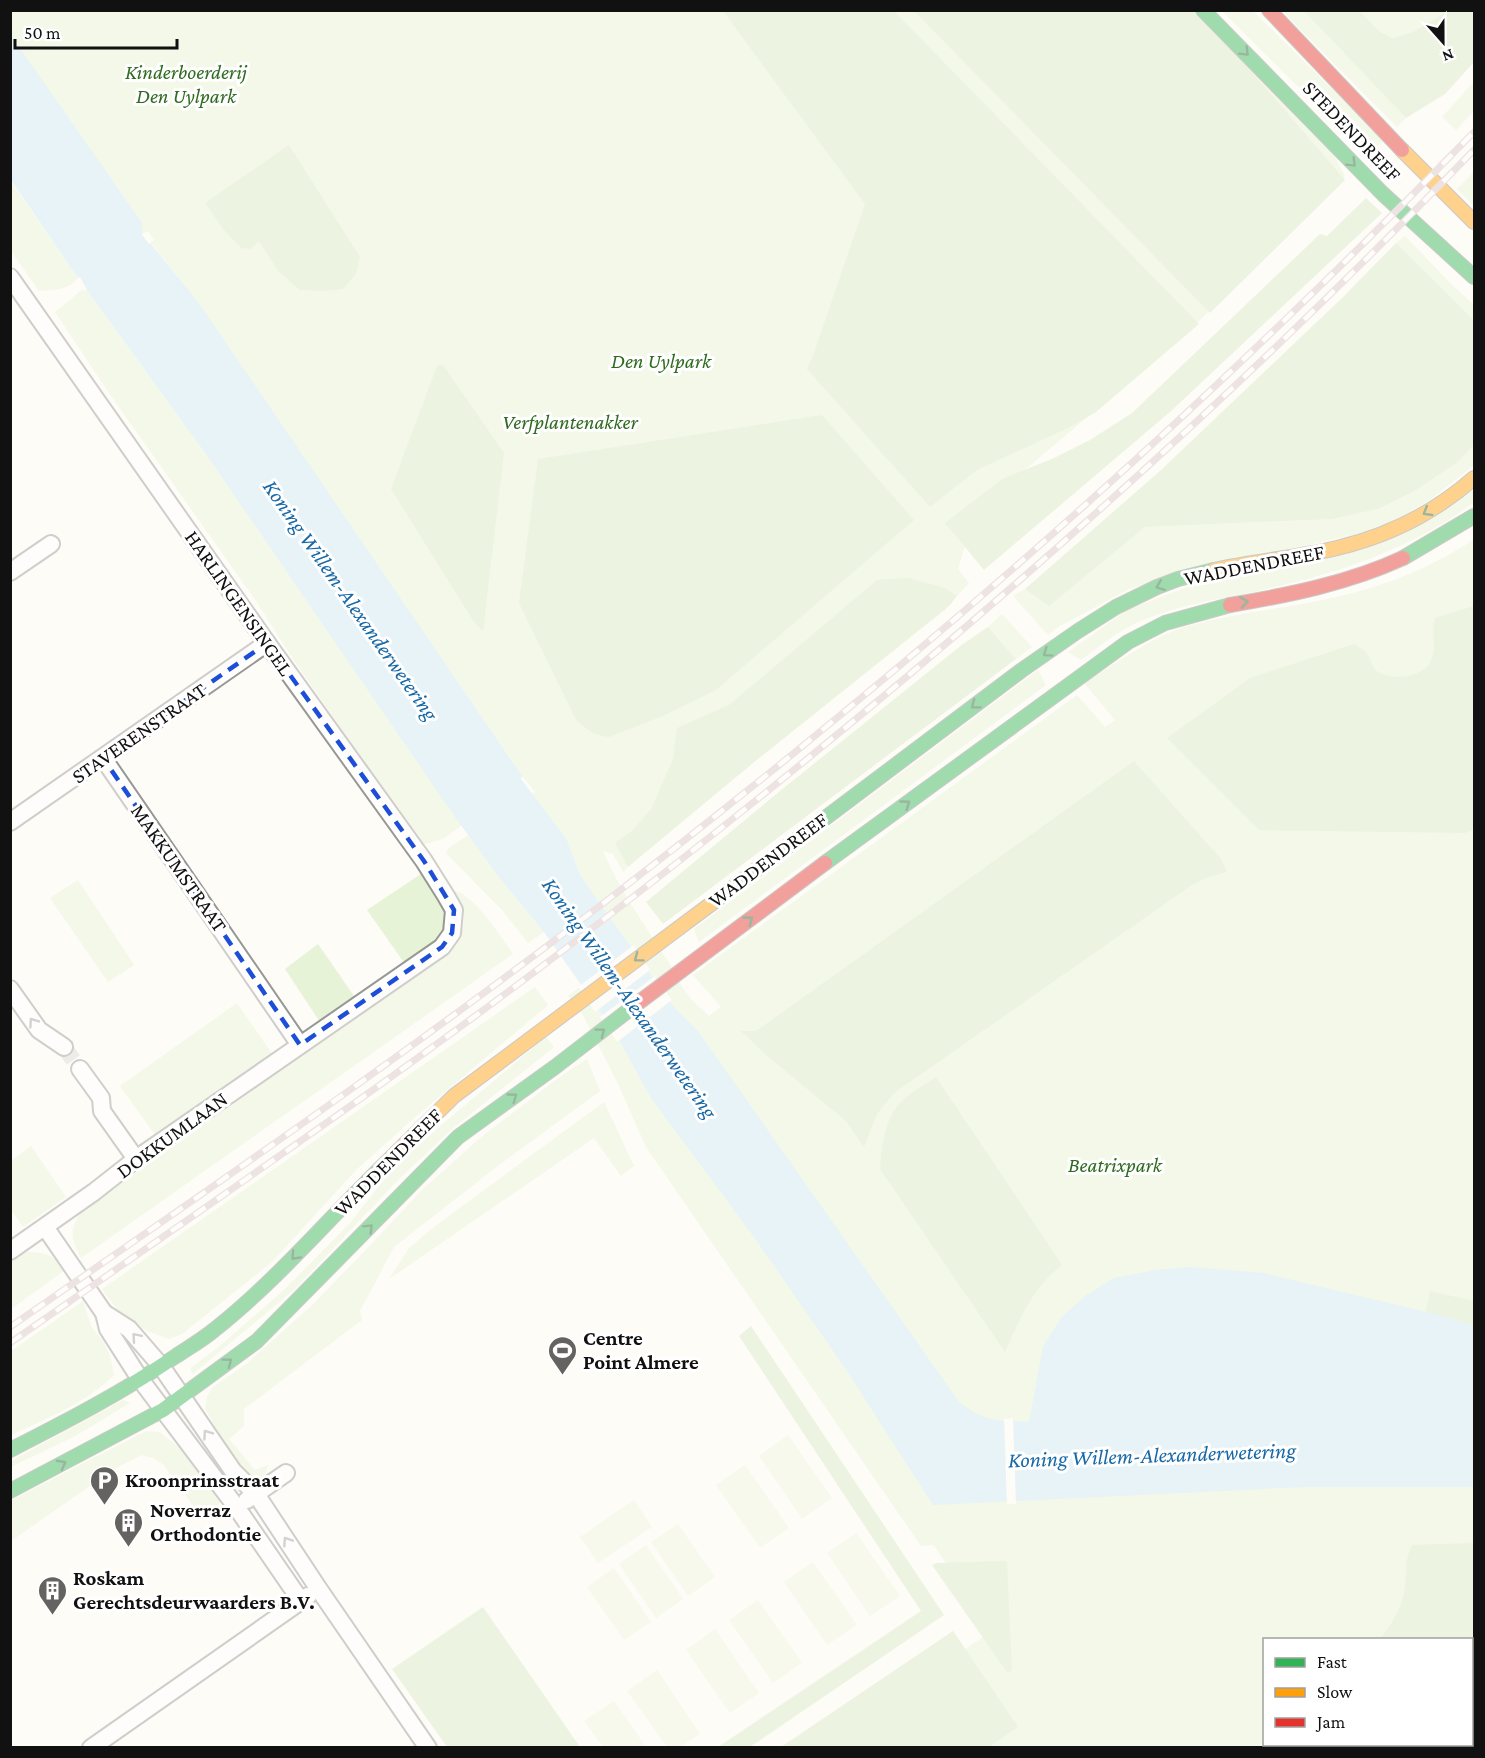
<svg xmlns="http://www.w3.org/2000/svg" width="1485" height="1758" viewBox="0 0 1485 1758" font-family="'Crimson Pro',serif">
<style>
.green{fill:#e7f3d7;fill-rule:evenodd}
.forest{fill:#d8eac5}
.pitch{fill:#f0f6e1}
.water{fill:#cde8f7}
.pier{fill:#fdfcf7}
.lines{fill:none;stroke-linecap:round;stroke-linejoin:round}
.street-tunnel{stroke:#dad9d4;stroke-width:16;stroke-dasharray:16 8;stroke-linecap:butt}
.street-casing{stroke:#979795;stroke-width:20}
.fast-casing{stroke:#8e8d8b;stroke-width:16}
.slow-casing{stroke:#8e8d8b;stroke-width:16}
.jam-casing{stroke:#8e8d8b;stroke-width:16}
.street{stroke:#fffffe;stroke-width:16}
.fast{stroke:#30b455;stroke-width:14}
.slow{stroke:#ff9f0a;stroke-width:14}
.jam{stroke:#e5322d;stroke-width:14}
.rail-casing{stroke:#d9c6c7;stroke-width:7}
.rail{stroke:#fff;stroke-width:4.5;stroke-dasharray:14;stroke-linecap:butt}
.oneway{stroke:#206233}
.oneway2{stroke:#a0a09f}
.marked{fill:none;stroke:#1d4ed8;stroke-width:4.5;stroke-dasharray:12 8;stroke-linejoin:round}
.labels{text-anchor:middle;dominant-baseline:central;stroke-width:6;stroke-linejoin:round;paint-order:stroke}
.park-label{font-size:21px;font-style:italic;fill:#2f6b1f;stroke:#fff}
.street-label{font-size:21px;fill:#111;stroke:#fff}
.poi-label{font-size:21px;font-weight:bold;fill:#111;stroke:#fff;text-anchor:start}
.water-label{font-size:22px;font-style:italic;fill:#1768a6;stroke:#fff}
</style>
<rect width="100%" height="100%" fill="#fdfcf7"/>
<g class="green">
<path d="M 10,11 L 1196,11 L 1330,148 L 1345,176 L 1186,334 L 976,511 L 958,569 L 969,583 L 957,596 L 951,592 L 945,610 L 631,860 L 623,857 L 628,867 L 623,872 L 613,854 L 603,851 C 619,889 643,923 666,958 C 675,972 681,988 693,1001 C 698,1006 704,1011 709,1016 L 721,1007 L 693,975 L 1077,695 L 1105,727 L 1115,720 L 1084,683 C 1119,662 1153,635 1192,625 C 1235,613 1279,609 1323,600 C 1376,589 1430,570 1474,539 L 1474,1747 L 816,1747 L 991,1632 L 934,1545 L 921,1546 L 646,1147 L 618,1084 L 584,1017 L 568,996 L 581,986 L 617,1036 L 694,1027 L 675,1008 L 601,905 L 580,875 L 567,840 L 532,794 L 535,792 L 522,776 L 192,295 L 152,244 L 149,244 L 154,240 L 148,231 L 142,234 L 11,35 ZM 1264,1640 L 1472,1640 L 1472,1744 L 1264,1744 Z"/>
<path d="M 1222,11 L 1253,11 L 1384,140 L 1368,156 Z"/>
<path d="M 1282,11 L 1304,11 L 1406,118 L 1397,127 Z"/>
<path d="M 1360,11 L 1448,11 L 1413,32 L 1392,38 L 1379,31 Z"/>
<path d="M 1474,82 L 1474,111 L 1456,130 L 1442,117 Z"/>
<path d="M 1474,172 L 1474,206 L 1457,189 Z"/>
<path d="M 10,180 L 78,278 C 69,290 53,290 39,291 L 11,251 Z"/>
<path d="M 1405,236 L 1451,284 L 1474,305 L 1474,320 L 1396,243 Z"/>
<path d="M 83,289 L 84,291 L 87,290 L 208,457 L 462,825 L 443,839 L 422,845 L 293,659 L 256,601 L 111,396 L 55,312 Z"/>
<path d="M 1474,445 L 1474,465 L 1430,500 L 1400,517 L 1351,535 L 1131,588 L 1058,627 L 1048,635 L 1013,596 L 1025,589 L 1049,605 L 1145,527 L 1333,519 L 1378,509 L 1458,462 Z"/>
<path d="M 1474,490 L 1474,502 C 1420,544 1350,569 1283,585 C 1235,597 1184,602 1138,622 C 1118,631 1099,647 1081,660 L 1068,652 L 1127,610 L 1190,586 L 1238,576 Z"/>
<path d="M 1002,614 L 1032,647 L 1016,659 L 988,627 Z"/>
<path d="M 1038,670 L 1046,685 L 699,942 L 694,929 Z"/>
<path d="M 468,835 L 498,876 L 544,932 L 528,943 L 503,911 L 446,853 L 449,848 Z"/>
<path d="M 424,872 L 447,909 L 445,925 L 441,938 L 405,964 L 367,910 Z"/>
<path d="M 78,880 L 134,965 L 108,982 L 50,898 Z"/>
<path d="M 455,891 C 472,893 503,939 513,954 L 81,1258 C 71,1240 69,1229 81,1212 L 450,951 C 469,929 466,916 455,891 Z"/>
<path d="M 318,944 L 356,999 L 320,1022 L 285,969 Z"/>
<path d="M 535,987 L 548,1005 L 413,1119 L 356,1170 L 272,1262 L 182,1334 L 169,1339 L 147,1331 L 122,1316 L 102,1289 Z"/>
<path d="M 237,1003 L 273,1055 L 155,1135 L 120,1086 Z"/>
<path d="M 546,1037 L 554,1047 L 452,1129 L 397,1181 L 295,1289 L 193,1374 L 190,1369 L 223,1343 L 286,1288 L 350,1223 L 394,1167 L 446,1121 Z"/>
<path d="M 587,1059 L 600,1091 L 499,1165 L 394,1247 L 360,1311 L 362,1320 L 244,1409 L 244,1426 L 229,1439 L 255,1470 L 268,1465 L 265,1476 L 256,1477 L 245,1470 L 222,1440 L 205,1408 L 207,1396 L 212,1388 L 246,1364 L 310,1307 L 359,1257 L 422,1190 L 480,1138 L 557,1079 Z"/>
<path d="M 604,1102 L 634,1166 L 621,1176 L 594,1138 L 389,1279 L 409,1248 L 434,1227 Z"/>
<path d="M 31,1146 L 66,1197 L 23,1227 L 11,1209 L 11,1161 Z"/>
<path d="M 23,1252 C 42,1252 53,1253 65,1270 L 11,1309 L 11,1259 Z"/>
<path d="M 83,1301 L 91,1326 L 104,1343 L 110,1355 L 114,1375 C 86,1403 46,1419 11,1435 L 10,1352 Z"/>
<path d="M 123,1400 L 130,1403 L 77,1435 L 11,1467 L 11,1461 Z"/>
<path d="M 146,1431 L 159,1432 L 184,1451 L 219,1494 L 221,1501 L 212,1512 L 203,1513 L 197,1511 L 164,1465 L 153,1458 L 141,1455 L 114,1469 L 11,1541 L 10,1501 Z"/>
</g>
<g class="forest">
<path d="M 723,11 L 894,11 L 1199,324 L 1096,412 L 1068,428 L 977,470 L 930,507 L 807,369 L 814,353 L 865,204 Z"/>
<path d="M 914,11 L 1192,11 L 1240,58 L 1345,180 L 1210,313 Z"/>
<path d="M 1304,11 L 1360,11 L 1379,31 L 1392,38 L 1413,32 L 1448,11 L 1474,11 L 1474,62 L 1445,94 L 1406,118 Z"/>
<path d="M 289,145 L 360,257 L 356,274 L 343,289 L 326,291 L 300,290 L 279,272 L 259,241 L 250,249 L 241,248 L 224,230 L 205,203 Z"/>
<path d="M 1366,198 L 1382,213 L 1170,412 L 984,570 L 945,523 L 1002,479 L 1054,458 L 1090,440 L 1132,413 L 1320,234 L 1327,236 Z"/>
<path d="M 1396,243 L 1474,320 L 1474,445 L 1458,462 L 1414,491 L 1378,509 L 1333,519 L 1145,527 L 1049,606 L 1025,589 L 1161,470 L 1342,298 Z"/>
<path d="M 443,365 L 504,453 L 483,631 L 474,622 L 391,489 L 437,366 Z"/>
<path d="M 822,415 L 914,520 L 716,690 L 663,716 L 609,737 C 595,736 586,729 576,720 L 519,603 L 538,459 Z"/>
<path d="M 908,578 L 945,588 L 957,596 L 950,605 L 753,763 L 628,867 L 615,843 L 633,830 L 651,809 L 673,759 L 677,728 L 729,705 L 877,580 Z"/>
<path d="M 1474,606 L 1474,829 L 1465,833 L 1259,830 L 1167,738 L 1250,678 L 1354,644 C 1358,647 1363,649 1366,652 C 1371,658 1371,667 1378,672 C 1394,682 1429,677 1433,655 C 1436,643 1431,632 1435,618 Z"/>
<path d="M 988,627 L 1016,659 L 663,924 L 646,902 L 780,791 L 963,644 Z"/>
<path d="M 1134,761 L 1222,860 L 1227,872 L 1208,877 L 1192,885 L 894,1093 L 877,1114 L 864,1147 L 846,1121 L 766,1055 L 741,1031 L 756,1031 Z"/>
<path d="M 936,1077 L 1062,1265 C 1031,1290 1021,1317 1005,1352 L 880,1169 C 882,1147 884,1119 901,1102 C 911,1092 924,1085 936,1077 Z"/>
<path d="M 1430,1291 L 1474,1301 L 1474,1325 L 1426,1312 Z"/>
<path d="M 751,1326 L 944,1615 L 750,1747 L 718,1747 L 921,1611 L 739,1336 Z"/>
<path d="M 1474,1543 L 1474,1747 L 1280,1747 L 1280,1744 L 1472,1744 L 1472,1640 L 1380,1639 C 1390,1627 1401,1609 1404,1593 C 1407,1577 1404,1559 1412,1545 Z"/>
<path d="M 1004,1561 L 1007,1562 L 1012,1671 L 1007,1672 L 932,1565 L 937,1563 Z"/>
<path d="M 483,1607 L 580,1747 L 447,1747 L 392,1669 Z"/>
<path d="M 953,1631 L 1018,1727 L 989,1747 L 781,1747 Z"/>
</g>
<g class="pitch">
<path d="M 788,1435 L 832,1498 L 802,1519 L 759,1456 Z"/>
<path d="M 745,1465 L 789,1528 L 760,1548 L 716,1485 Z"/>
<path d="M 634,1500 L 652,1527 L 598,1563 L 580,1537 Z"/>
<path d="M 678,1524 L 715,1577 L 688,1596 L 651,1542 Z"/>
<path d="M 856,1533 L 900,1596 L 870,1616 L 827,1553 Z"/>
<path d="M 646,1545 L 683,1599 L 656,1618 L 619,1564 Z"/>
<path d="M 813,1562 L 857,1625 L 827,1645 L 784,1582 Z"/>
<path d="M 614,1568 L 651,1622 L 624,1640 L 587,1587 Z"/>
<path d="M 758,1600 L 802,1663 L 773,1683 L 729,1620 Z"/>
<path d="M 715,1629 L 759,1693 L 730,1713 L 686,1650 Z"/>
<path d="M 657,1670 L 700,1734 L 680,1747 L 667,1747 L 627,1691 Z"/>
<path d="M 614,1701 L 646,1747 L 603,1747 L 584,1721 Z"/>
</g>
<path class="water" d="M 10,34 L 142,223 L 142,235 L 149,244 L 151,244 L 198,302 L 522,776 L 521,779 L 567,840 L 580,875 L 601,905 L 675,1008 L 698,1031 L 959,1402 C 986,1423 996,1420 1029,1422 L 1043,1347 L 1061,1318 L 1085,1296 L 1114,1278 L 1156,1270 L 1189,1267 L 1263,1273 L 1439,1315 L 1474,1325 L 1474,1487 L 1302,1487 L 933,1505 L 845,1368 L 754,1237 L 651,1098 L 617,1036 L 544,932 L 498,876 L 455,817 L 208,457 L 87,290 L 80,277 L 78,278 L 11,180 Z"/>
<g class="pier">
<path d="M 634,945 L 650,970 L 595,1012 L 578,987 Z"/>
<path d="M 655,976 L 672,1000 L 617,1042 L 600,1017 Z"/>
<path d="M 1013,1418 L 1016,1504 L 1007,1504 L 1004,1419 Z"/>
</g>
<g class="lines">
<path class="street-tunnel" d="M 64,1047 L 80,1069"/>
<defs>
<g id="street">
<path d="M 10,277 L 267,643 L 424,861 L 446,896 L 454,910 L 452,933 L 442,947 L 136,1159 L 94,1192 L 10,1251"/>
<path d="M 10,572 L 51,544"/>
<path d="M 103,758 L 300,1045"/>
<path d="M 10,822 L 267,643"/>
<path d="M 10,989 L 39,1030 L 64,1047"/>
<path d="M 80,1069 L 101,1098 L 102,1111 L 136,1159"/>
<path d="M 45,1227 L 104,1313 L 108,1329 L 140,1379 L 237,1508 L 301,1601"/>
<path d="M 104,1313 L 129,1329 L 161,1366 L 233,1471 L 256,1494 L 318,1588 L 428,1748"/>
<path d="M 247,1500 L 286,1473"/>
<path d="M 91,1748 L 308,1596"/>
</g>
<g id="fast">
<path d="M 1203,10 L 1383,194 L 1474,277"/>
<path d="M 1403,558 L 1474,516"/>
<path d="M 825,863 L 1128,642 L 1165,623 L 1230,605"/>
<path d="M 715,901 L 1022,670 L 1078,631 L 1116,607 L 1157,587 L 1178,579 L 1214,570"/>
<path d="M 10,1450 C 67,1421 123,1392 176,1356 C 188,1348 202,1340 214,1330 C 280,1278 335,1211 396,1153"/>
<path d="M 10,1491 L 163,1410 L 257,1341 L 458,1137 L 555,1067 L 638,1003"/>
</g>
<g id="slow">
<path d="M 1402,150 L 1474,222"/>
<path d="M 1214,570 C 1255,561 1296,558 1337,548 C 1388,536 1434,513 1474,478"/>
<path d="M 396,1153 L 454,1096 L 715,901"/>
</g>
<g id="jam">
<path d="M 1269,10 L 1402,150"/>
<path d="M 1230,605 C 1289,595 1349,583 1403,558"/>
<path d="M 638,1003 L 825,863"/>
</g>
</defs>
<use href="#street" class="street-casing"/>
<use href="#fast" class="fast-casing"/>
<use href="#slow" class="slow-casing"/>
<use href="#jam" class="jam-casing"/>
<use href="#street" class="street"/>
<use href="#fast" class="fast"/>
<use href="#slow" class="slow"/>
<use href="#jam" class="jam"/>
<defs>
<g id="rail">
<path d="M 10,1327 C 214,1186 418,1046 614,895 C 918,662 1207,407 1474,132"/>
<path d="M 10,1343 C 192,1216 376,1092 553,958 C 879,712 1190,444 1474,150"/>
</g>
</defs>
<use href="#rail" class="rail-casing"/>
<use href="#rail" class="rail"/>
</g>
<defs><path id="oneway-chevron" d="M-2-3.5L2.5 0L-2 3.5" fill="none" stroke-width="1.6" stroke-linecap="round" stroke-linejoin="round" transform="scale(1.5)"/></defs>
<g class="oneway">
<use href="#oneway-chevron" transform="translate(1245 52) rotate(45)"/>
<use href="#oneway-chevron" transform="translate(1352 163) rotate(45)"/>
<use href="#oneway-chevron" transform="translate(1427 512) rotate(149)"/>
<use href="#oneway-chevron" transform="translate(1160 586) rotate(159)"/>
<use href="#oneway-chevron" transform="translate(1244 602) rotate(-9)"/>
<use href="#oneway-chevron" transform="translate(1047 653) rotate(145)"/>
<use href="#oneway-chevron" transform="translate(975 705) rotate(143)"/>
<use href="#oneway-chevron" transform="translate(906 804) rotate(-36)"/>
<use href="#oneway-chevron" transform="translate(749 920) rotate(-36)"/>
<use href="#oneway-chevron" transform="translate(638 958) rotate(143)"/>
<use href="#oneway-chevron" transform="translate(601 1032) rotate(-37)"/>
<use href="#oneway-chevron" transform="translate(513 1097) rotate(-36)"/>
<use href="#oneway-chevron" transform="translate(369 1228) rotate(-45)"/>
<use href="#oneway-chevron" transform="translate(295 1256) rotate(133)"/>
<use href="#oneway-chevron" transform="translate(228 1362) rotate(-37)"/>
<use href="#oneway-chevron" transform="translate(62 1464) rotate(-28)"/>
</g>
<g class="oneway2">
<use href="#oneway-chevron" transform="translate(33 1022) rotate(-125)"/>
<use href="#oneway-chevron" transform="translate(136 1337) rotate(-131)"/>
<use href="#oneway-chevron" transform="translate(207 1434) rotate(-125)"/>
<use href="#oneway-chevron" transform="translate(287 1541) rotate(-124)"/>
</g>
<path d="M0 0H1485V1758H0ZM 267,643 L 424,861 L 454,910 L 452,933 L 442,947 L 300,1045 L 103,758 Z" fill="#fdfcf7" fill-opacity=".55" fill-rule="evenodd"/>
<path class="marked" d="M 267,643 L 424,861 L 454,910 L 452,933 L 442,947 L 300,1045 L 103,758 Z"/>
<defs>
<symbol id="stadium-pin" viewBox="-11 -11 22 30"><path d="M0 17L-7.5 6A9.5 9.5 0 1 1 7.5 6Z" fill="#646362" stroke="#fff"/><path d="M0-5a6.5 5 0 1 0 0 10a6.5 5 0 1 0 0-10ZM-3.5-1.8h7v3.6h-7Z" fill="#fff"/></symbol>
<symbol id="parking-pin" viewBox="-11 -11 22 30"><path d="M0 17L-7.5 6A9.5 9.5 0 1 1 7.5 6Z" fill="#646362" stroke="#fff"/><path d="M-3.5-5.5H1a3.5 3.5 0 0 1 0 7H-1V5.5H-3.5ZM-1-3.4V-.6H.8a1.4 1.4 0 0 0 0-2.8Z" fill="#fff"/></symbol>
<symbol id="building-pin" viewBox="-11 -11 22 30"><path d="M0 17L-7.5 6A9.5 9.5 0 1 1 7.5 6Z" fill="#646362" stroke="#fff"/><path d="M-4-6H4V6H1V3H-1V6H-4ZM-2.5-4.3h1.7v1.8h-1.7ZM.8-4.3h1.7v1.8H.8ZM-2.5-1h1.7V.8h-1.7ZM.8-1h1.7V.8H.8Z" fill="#fff"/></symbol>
</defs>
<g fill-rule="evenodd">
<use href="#stadium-pin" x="546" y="1334" width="33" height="45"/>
<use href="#parking-pin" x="88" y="1464" width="33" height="45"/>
<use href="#building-pin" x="112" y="1506" width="33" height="45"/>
<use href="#building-pin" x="36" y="1574" width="33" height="45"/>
</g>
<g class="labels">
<g class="park-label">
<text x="186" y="72">Kinderboerderij<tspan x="186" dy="24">Den Uylpark</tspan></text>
<text x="661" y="361">Den Uylpark</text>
<text x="570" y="422">Verfplantenakker</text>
<text x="1115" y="1165">Beatrixpark</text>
</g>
<g class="street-label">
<text transform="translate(1352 131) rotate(46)">STEDENDREEF</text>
<text transform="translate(1254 565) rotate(-11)">WADDENDREEF</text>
<text transform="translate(239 603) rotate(55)">HARLINGENSINGEL</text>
<text transform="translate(139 733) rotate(-35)">STAVERENSTRAAT</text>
<text transform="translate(768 860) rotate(-37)">WADDENDREEF</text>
<text transform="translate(179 868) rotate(55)">MAKKUMSTRAAT</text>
<text transform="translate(172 1135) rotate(-36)">DOKKUMLAAN</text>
<text transform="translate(388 1162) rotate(-45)">WADDENDREEF</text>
</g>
<g class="poi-label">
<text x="583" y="1338">Centre<tspan x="583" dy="24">Point Almere</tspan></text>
<text x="125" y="1480">Kroonprinsstraat</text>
<text x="150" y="1510">Noverraz<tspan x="150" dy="24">Orthodontie</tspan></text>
<text x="73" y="1578">Roskam<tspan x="73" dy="24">Gerechtsdeurwaarders B.V.</tspan></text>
</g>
<g class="water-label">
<text transform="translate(351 600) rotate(55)">Koning Willem-Alexanderwetering</text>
<text transform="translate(630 998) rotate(55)">Koning Willem-Alexanderwetering</text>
<text transform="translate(1152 1455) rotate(-2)">Koning Willem-Alexanderwetering</text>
</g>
</g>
<rect width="1485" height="1758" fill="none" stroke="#111111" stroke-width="24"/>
<rect x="1263" y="1638" width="210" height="108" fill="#ffffff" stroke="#a0a0a0" stroke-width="1.5"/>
<rect x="1275" y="1658" width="30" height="9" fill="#30b455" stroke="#a0a0a0" stroke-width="1.5"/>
<text x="1317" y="1668" font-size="18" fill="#111111">Fast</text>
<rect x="1275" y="1688" width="30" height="9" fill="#ff9f0a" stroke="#a0a0a0" stroke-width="1.5"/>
<text x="1317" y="1698" font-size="18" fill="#111111">Slow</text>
<rect x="1275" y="1718" width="30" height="9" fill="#e5322d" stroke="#a0a0a0" stroke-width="1.5"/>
<text x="1317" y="1728" font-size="18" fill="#111111">Jam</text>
<g transform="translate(1443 42) rotate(159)" stroke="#ffffff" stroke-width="4.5" paint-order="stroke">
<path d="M0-4.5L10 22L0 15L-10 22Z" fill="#111111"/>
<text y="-9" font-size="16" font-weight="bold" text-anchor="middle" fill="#111111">N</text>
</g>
<path d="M15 39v9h162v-9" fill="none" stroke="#111111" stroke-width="3"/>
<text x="24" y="39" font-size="18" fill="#111111" stroke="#ffffff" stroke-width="4.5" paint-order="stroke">50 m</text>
</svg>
